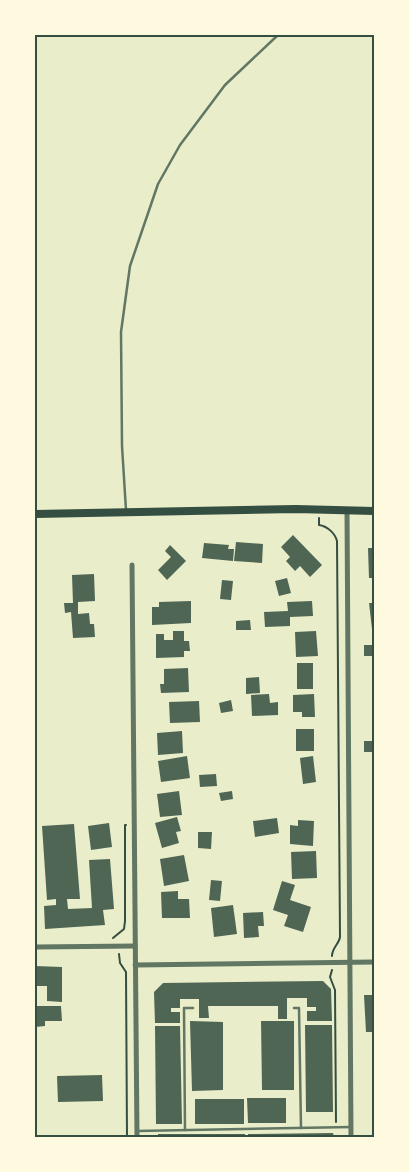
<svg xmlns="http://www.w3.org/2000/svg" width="409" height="1172" viewBox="0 0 409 1172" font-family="Helvetica,sans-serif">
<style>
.building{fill:#4f6655}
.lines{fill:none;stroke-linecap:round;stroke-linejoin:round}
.path{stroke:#344e41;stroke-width:2}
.service{stroke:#617663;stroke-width:2.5}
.minor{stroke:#617663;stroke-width:5}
.trunk{stroke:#344e41;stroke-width:8}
.neatline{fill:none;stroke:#344e41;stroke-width:2}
</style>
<rect width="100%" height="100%" fill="#e9edc9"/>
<g class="building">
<path d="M 293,535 L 322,565 L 310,577 L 300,566 L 295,571 L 286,561 L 290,557 L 281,547 Z"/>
<path d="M 236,542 L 263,544 L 262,563 L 234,561 Z"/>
<path d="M 204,543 L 229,545 L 228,549 L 234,549 L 233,561 L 202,558 Z"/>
<path d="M 170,545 L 186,561 L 167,580 L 158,570 L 171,557 L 165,551 Z"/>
<path d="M 368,548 L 374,548 L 374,578 L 369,578 Z"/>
<path d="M 94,574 L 95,601 L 78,602 L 78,614 L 89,613 L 90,624 L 94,624 L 95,637 L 73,638 L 71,612 L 65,613 L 64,603 L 73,603 L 72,575 Z"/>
<path d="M 287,578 L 291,593 L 279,596 L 275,581 Z"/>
<path d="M 222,580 L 233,581 L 231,600 L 220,599 Z"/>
<path d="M 191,601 L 191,623 L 152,625 L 152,607 L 159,607 L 159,602 Z"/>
<path d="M 312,601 L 313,616 L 290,617 L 290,626 L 265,627 L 264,612 L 288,611 L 287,602 Z"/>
<path d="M 369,603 L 374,603 L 374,629 L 372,629 Z"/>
<path d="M 250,620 L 251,630 L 236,630 L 236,621 Z"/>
<path d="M 173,631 L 184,631 L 184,641 L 189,641 L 190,651 L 184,651 L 184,657 L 156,658 L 156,634 L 164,634 L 164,640 L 173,640 Z"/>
<path d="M 316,631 L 318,656 L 296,657 L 295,632 Z"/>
<rect x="364" y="645" width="10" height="11"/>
<rect x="297" y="663" width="16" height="26"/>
<path d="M 188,668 L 189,692 L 161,693 L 160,684 L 164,684 L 164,669 Z"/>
<path d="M 259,677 L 260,693 L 246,694 L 246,678 Z"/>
<path d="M 269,694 L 270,703 L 278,702 L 278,715 L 252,716 L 251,695 Z"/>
<path d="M 314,694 L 315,717 L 302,717 L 302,712 L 293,712 L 293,695 Z"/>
<path d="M 231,700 L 233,711 L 221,713 L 219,703 Z"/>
<path d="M 199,701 L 200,722 L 170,723 L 169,702 Z"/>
<rect x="296" y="729" width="18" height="22"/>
<path d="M 182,731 L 183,753 L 158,755 L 157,733 Z"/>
<path d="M 364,741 L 374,741 L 374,762 L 372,762 L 372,752 L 364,752 Z"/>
<path d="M 187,756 L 190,778 L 161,782 L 158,761 Z"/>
<path d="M 313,756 L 316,782 L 303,784 L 300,758 Z"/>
<path d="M 216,774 L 217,786 L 200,787 L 199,775 Z"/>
<path d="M 179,791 L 182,815 L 160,817 L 157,794 Z"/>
<path d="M 232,791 L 233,799 L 221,801 L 219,793 Z"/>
<path d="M 177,817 L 181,831 L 176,832 L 179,843 L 162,848 L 155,823 Z"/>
<path d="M 277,818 L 279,833 L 255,837 L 253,821 Z"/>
<path d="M 298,820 L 314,821 L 313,846 L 290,844 L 290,825 L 298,826 Z"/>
<path d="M 109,823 L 112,847 L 91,850 L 88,826 Z"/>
<path d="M 74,824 L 80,899 L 67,899 L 68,909 L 92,908 L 89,860 L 110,859 L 114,909 L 103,910 L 105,925 L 45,929 L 44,906 L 56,905 L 56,899 L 47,900 L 42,826 Z"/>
<path d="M 198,832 L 212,832 L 211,849 L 198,848 Z"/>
<path d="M 316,851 L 317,878 L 292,879 L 291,852 Z"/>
<path d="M 184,855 L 189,881 L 164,886 L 160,859 Z"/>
<path d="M 211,880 L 222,881 L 220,901 L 209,900 Z"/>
<path d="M 282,881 L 295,885 L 290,900 L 311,907 L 303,932 L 284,926 L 288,915 L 273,910 Z"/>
<path d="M 178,891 L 178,899 L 189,899 L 190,918 L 162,918 L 161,892 Z"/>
<path d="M 233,905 L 237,934 L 214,937 L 211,908 Z"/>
<path d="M 263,912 L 264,926 L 258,926 L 259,937 L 244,938 L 243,913 Z"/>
<path d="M 35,966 L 62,967 L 62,1002 L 47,1001 L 47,986 L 35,986 Z"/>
<path d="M 323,981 L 331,989 L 332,1021 L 307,1021 L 307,1011 L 316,1011 L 316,1007 L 307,1007 L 307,998 L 287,998 L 287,1019 L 278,1019 L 278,1006 L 208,1006 L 209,1018 L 199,1018 L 199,999 L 180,999 L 180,1008 L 171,1008 L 171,1012 L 180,1012 L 180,1023 L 155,1023 L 154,992 L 163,983 Z"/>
<path d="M 364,995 L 374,995 L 374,1032 L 366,1032 Z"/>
<path d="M 35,1006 L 61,1006 L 62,1021 L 45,1021 L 45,1026 L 35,1027 Z"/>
<path d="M 190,1021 L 223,1022 L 223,1090 L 192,1091 Z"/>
<path d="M 261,1021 L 294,1021 L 294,1090 L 262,1090 Z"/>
<path d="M 305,1025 L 332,1025 L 333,1112 L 306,1112 Z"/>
<path d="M 155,1026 L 180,1026 L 182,1124 L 156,1124 Z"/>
<path d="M 102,1075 L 103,1101 L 58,1102 L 57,1076 Z"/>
<path d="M 247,1098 L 286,1098 L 286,1123 L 248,1123 Z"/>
<rect x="195" y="1099" width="49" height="25"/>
<path d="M 333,1133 L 334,1137 L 248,1137 L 248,1134 Z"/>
<rect x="158" y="1134" width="87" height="3"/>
</g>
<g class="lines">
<g class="path">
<path d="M 319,518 L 319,525 C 327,526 335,533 337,541 L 340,937 C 339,944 332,948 332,956"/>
<path d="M 113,938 L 124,929 L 125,921 L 125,825 L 126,825"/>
<path d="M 119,954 L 120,963 L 126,972 L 127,1137"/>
<path d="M 332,970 L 330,977 L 335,990 L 336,1122"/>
</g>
<g class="service">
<path d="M 126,510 L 122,446 L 121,332 L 130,266 L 158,184 L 180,145 L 225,85 L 278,35"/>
<path d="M 294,1008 L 299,1008 L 301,1128"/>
<path d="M 185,1130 L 184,1008 L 193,1008"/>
<path d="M 137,1131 L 351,1127"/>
</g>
<g class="minor">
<path d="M 347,511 L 351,1137"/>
<path d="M 132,565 L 137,1137"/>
<path d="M 35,947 L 135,946"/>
<path d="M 135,965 L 374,962"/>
</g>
<path class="trunk" d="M 35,514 L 296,509 L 374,511"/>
</g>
<rect width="409" height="1172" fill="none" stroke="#fefae0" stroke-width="72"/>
<rect x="36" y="36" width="337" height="1100" class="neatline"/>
</svg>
